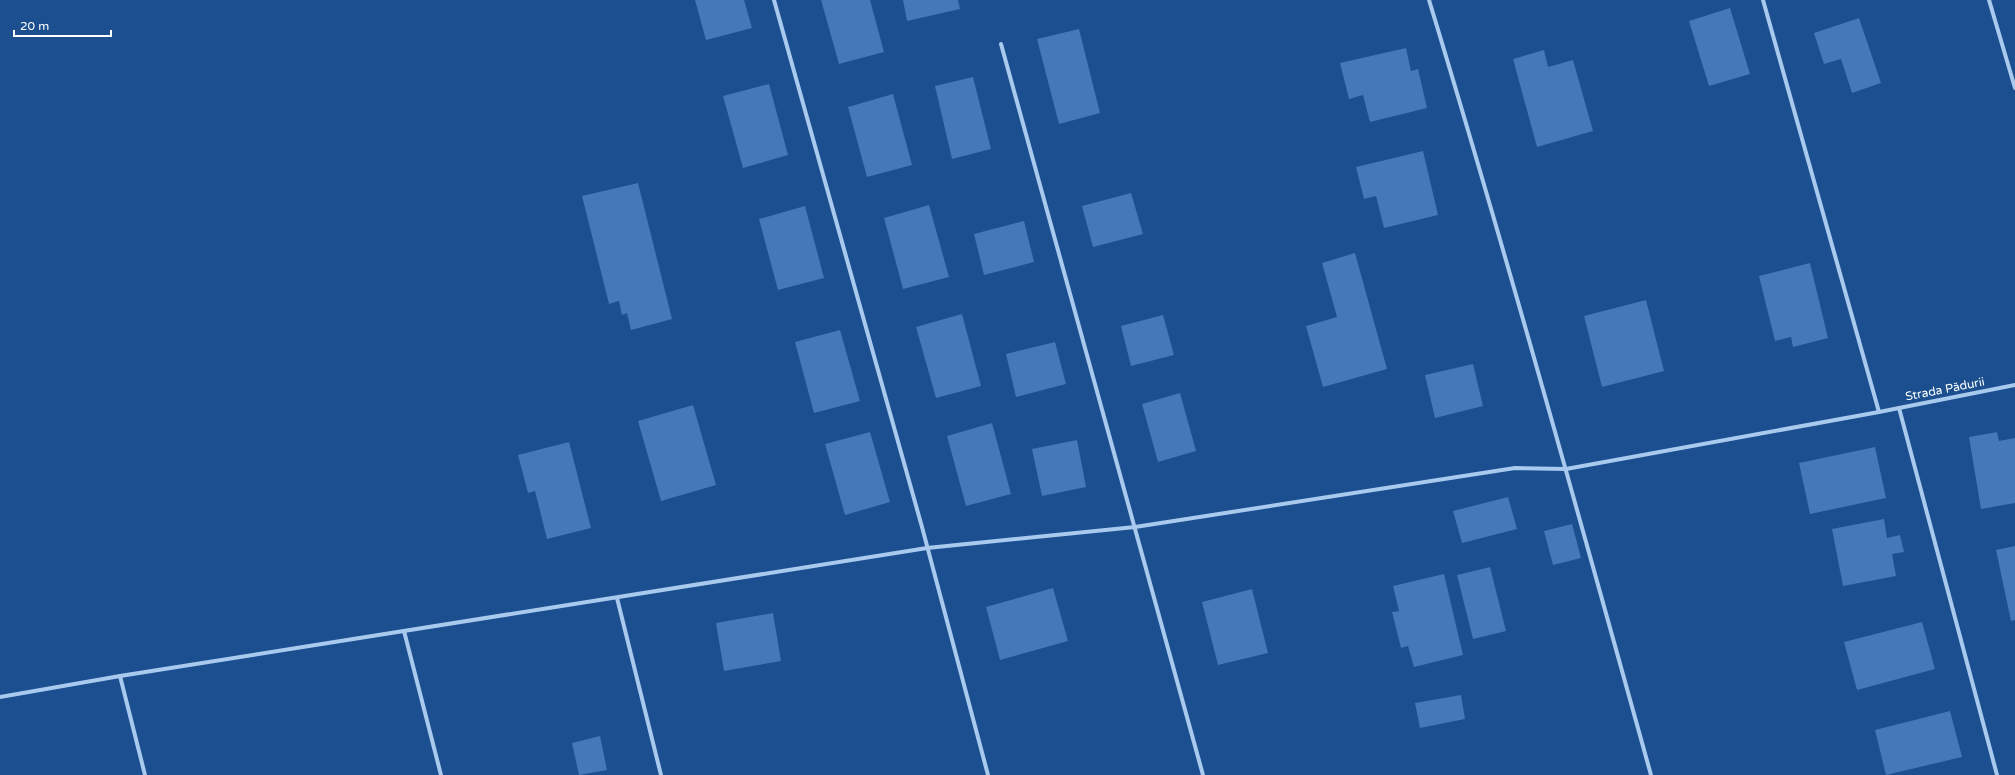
<svg xmlns="http://www.w3.org/2000/svg" width="2015" height="775" viewBox="0 0 2015 775" font-family="'Varela Round',sans-serif">
<style>
.building{fill:#4478b7}
.lines{fill:none;stroke-linecap:round;stroke-linejoin:round}
.minor{stroke:#a9c9ee;stroke-width:4}
.labels{text-anchor:middle;dominant-baseline:central;stroke-width:3.5;stroke-linejoin:round;paint-order:stroke}
.street-label{font-size:12px;fill:#fff;stroke:#1b4f8f}
</style>
<rect width="100%" height="100%" fill="#1b4f8f"/>
<g class="building">
<path d="M 695,0 L 744,0 L 752,28 L 706,40 Z"/>
<path d="M 821,0 L 870,0 L 884,52 L 839,64 Z"/>
<path d="M 903,0 L 958,0 L 960,9 L 907,21 Z"/>
<path d="M 1730,8 L 1750,74 L 1709,86 L 1689,21 Z"/>
<path d="M 1859,18 L 1881,83 L 1852,93 L 1841,59 L 1824,64 L 1814,33 Z"/>
<path d="M 1079,29 L 1100,113 L 1059,124 L 1037,39 Z"/>
<path d="M 1406,48 L 1411,71 L 1418,69 L 1427,108 L 1370,122 L 1363,95 L 1349,99 L 1340,63 Z"/>
<path d="M 1544,50 L 1548,67 L 1573,60 L 1593,131 L 1537,147 L 1513,59 Z"/>
<path d="M 973,77 L 991,149 L 952,159 L 935,86 Z"/>
<path d="M 769,84 L 788,155 L 743,168 L 723,96 Z"/>
<path d="M 893,94 L 912,165 L 867,177 L 848,107 Z"/>
<path d="M 1423,151 L 1438,215 L 1384,228 L 1376,196 L 1364,199 L 1356,167 Z"/>
<path d="M 638,183 L 672,319 L 631,330 L 627,313 L 622,315 L 619,301 L 609,304 L 582,196 Z"/>
<path d="M 1131,193 L 1143,234 L 1093,247 L 1082,206 Z"/>
<path d="M 929,205 L 949,277 L 903,289 L 884,218 Z"/>
<path d="M 805,206 L 824,278 L 778,290 L 759,219 Z"/>
<path d="M 1024,221 L 1034,262 L 984,275 L 974,234 Z"/>
<path d="M 1355,253 L 1387,369 L 1323,387 L 1306,326 L 1337,317 L 1322,263 Z"/>
<path d="M 1810,263 L 1828,338 L 1793,347 L 1791,337 L 1775,341 L 1759,276 Z"/>
<path d="M 1646,300 L 1664,371 L 1602,387 L 1584,316 Z"/>
<path d="M 962,314 L 981,386 L 936,398 L 916,327 Z"/>
<path d="M 1163,315 L 1174,355 L 1131,366 L 1121,326 Z"/>
<path d="M 840,330 L 860,401 L 814,413 L 795,342 Z"/>
<path d="M 1055,342 L 1066,384 L 1016,397 L 1006,354 Z"/>
<path d="M 1473,364 L 1483,406 L 1435,418 L 1425,375 Z"/>
<path d="M 1180,393 L 1196,451 L 1158,462 L 1142,404 Z"/>
<path d="M 693,405 L 716,485 L 661,501 L 638,421 Z"/>
<path d="M 992,423 L 1011,494 L 966,506 L 947,436 Z"/>
<path d="M 870,432 L 890,502 L 845,515 L 825,444 Z"/>
<path d="M 1997,432 L 1999,441 L 2015,438 L 2015,503 L 1981,509 L 1969,437 Z"/>
<path d="M 1077,440 L 1086,487 L 1042,496 L 1032,449 Z"/>
<path d="M 569,442 L 591,528 L 547,539 L 535,491 L 528,493 L 518,455 Z"/>
<path d="M 1875,447 L 1886,498 L 1810,514 L 1799,463 Z"/>
<path d="M 1508,497 L 1517,529 L 1462,543 L 1453,511 Z"/>
<path d="M 1884,519 L 1887,538 L 1900,535 L 1904,552 L 1892,554 L 1896,576 L 1843,586 L 1832,529 Z"/>
<path d="M 1572,524 L 1581,558 L 1553,565 L 1544,531 Z"/>
<path d="M 2015,546 L 2015,620 L 2011,621 L 1996,550 Z"/>
<path d="M 1490,567 L 1506,631 L 1473,639 L 1457,575 Z"/>
<path d="M 1444,574 L 1463,655 L 1414,667 L 1408,646 L 1401,648 L 1392,612 L 1399,611 L 1393,586 Z"/>
<path d="M 1053,588 L 1068,641 L 1000,660 L 986,607 Z"/>
<path d="M 1252,589 L 1268,653 L 1218,665 L 1202,602 Z"/>
<path d="M 773,613 L 781,661 L 724,671 L 716,623 Z"/>
<path d="M 1922,622 L 1935,669 L 1857,690 L 1844,642 Z"/>
<path d="M 1461,695 L 1465,719 L 1420,728 L 1415,703 Z"/>
<path d="M 1950,711 L 1962,757 L 1886,775 L 1875,730 Z"/>
<path d="M 600,736 L 607,770 L 579,775 L 572,743 Z"/>
</g>
<g class="lines">
<g class="minor">
<path d="M 774,0 L 922,527 L 988,775"/>
<path d="M 1429,0 C 1507,257 1579,516 1651,775"/>
<path d="M 1763,0 L 1879,412"/>
<path d="M 1989,0 L 2015,88"/>
<path d="M 1001,44 L 1203,775"/>
<path d="M 1899,408 L 1997,775"/>
<path d="M 617,598 L 661,775"/>
<path d="M 404,631 L 441,775"/>
<path d="M 120,676 L 145,775"/>
<path d="M 0,697 L 120,676 L 927,548 L 1135,527 L 1515,468 L 1566,469 L 1879,412 L 2015,385"/>
</g>
</g>
<g class="labels">
<g class="street-label">
<text transform="translate(1945 389) rotate(-11)">Strada Pădurii</text>
</g>
</g>
<path d="M14 30v6h97v-6" fill="none" stroke="#ffffff" stroke-width="2"/>
<text x="20" y="30" font-size="12" fill="#ffffff" stroke="#1b4f8f" stroke-width="3" paint-order="stroke">20 m</text>
</svg>
